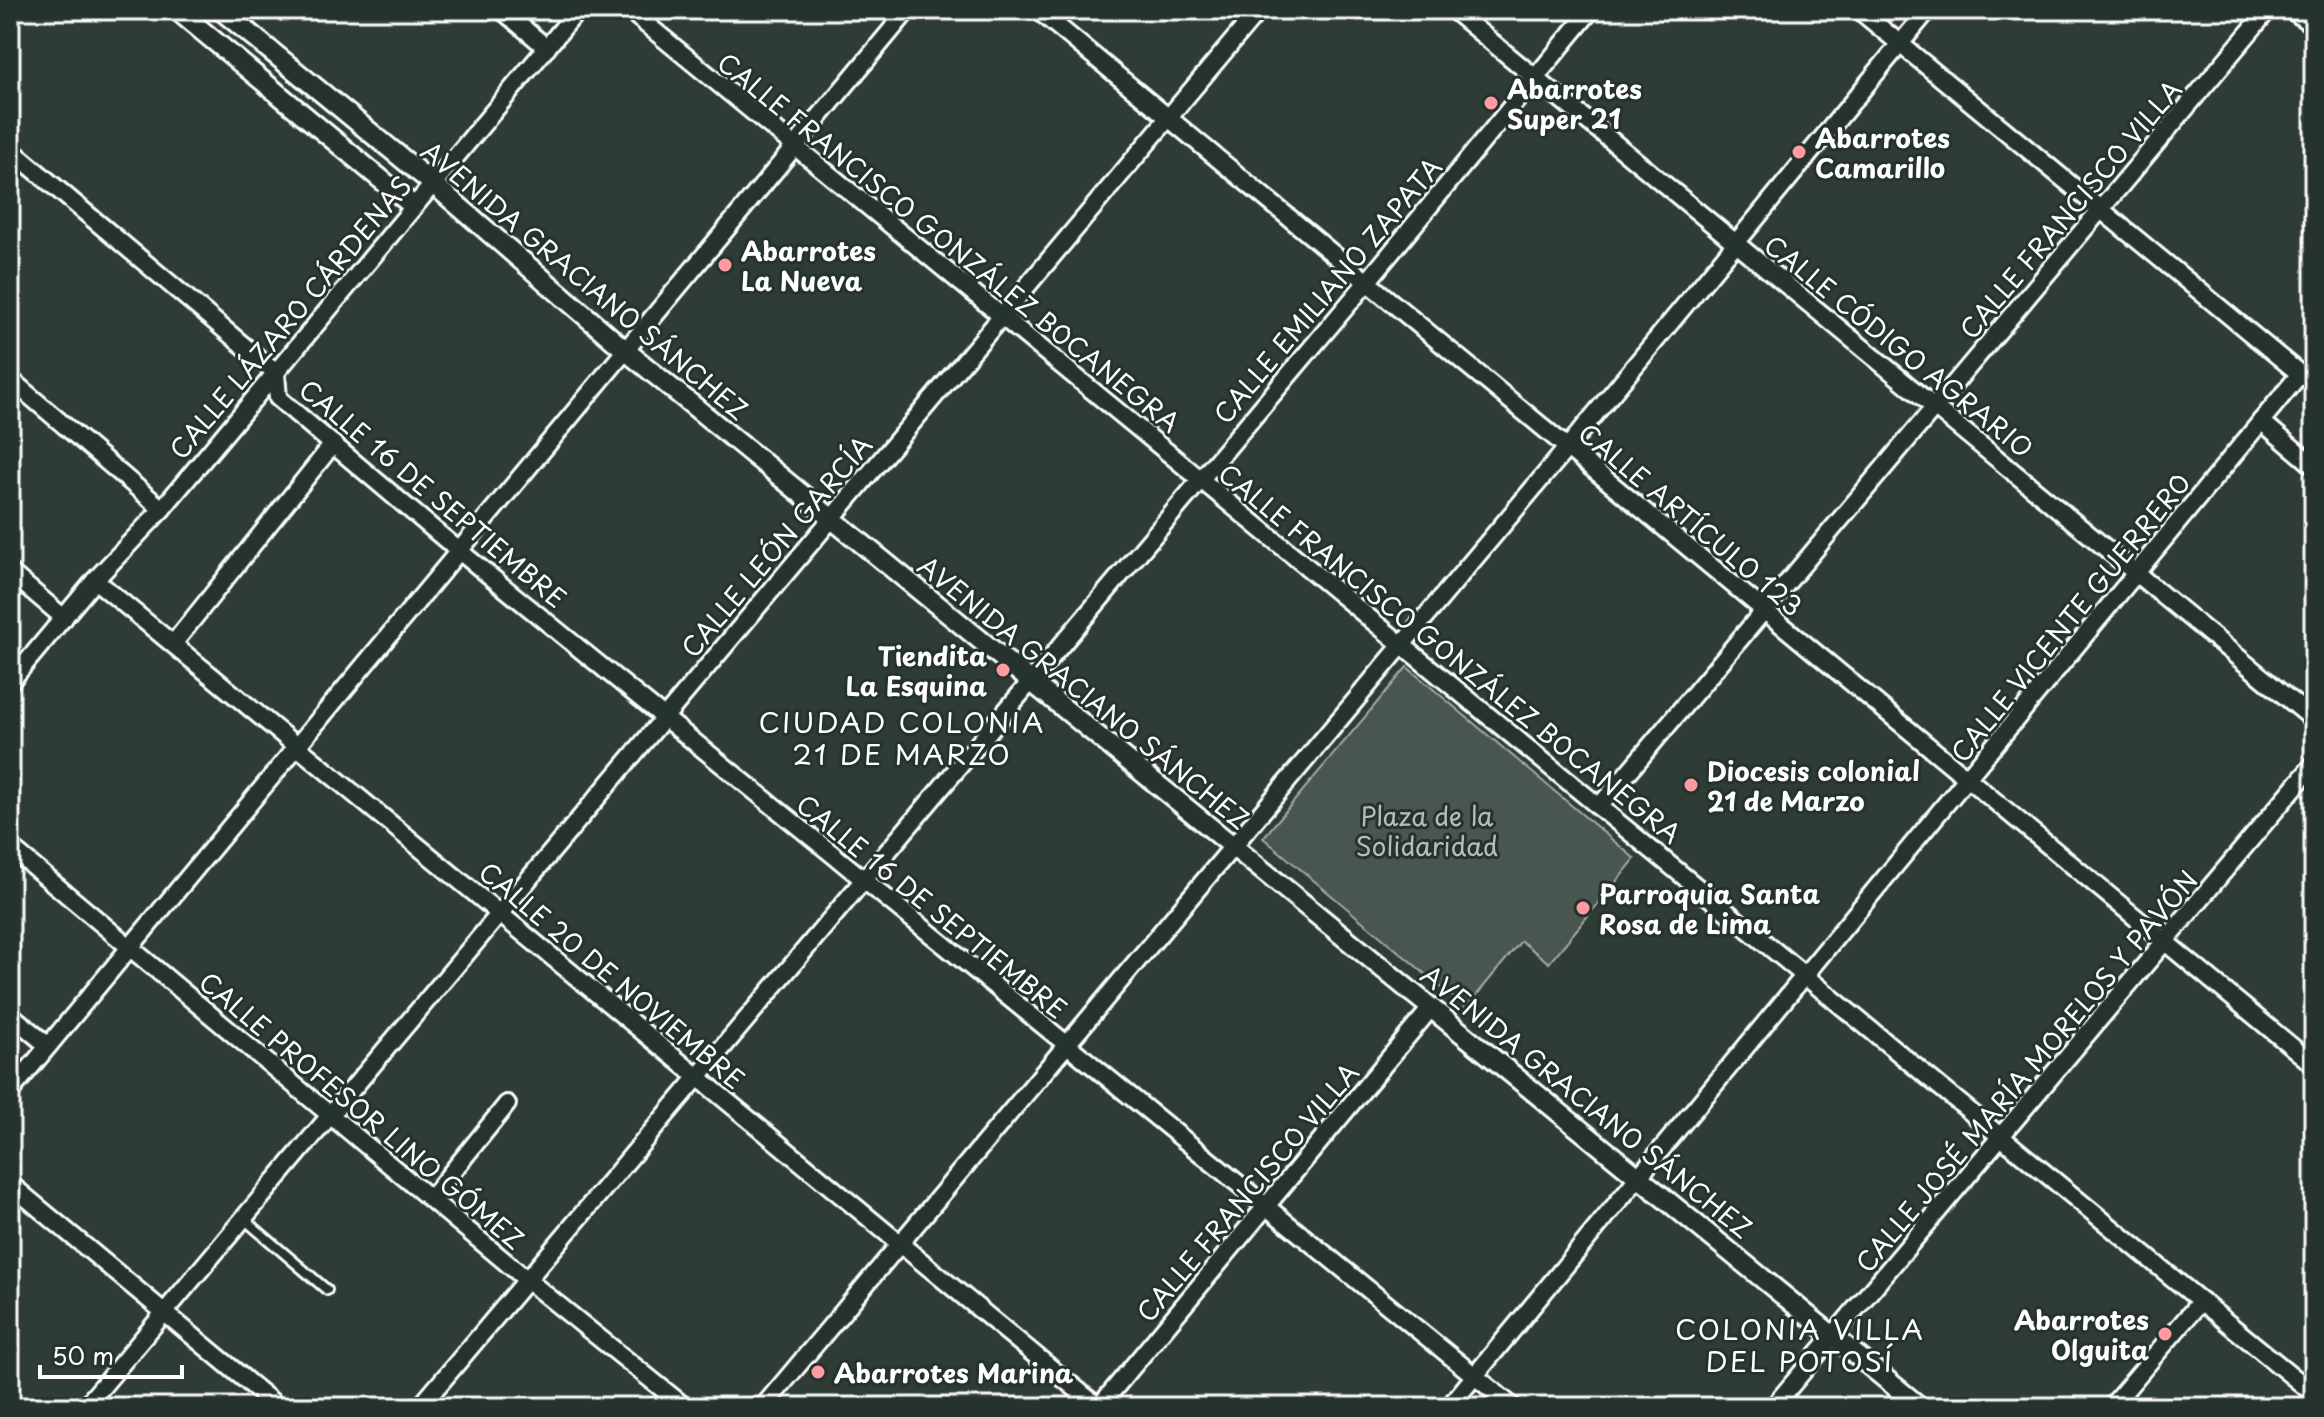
<svg xmlns="http://www.w3.org/2000/svg" width="2324" height="1417" viewBox="0 0 2324 1417" font-family="'Playpen Sans',sans-serif">
<style>
.green{fill:#4a544f;stroke:#a4aaa7;stroke-width:2}
.lines{fill:none;stroke-linecap:round;stroke-linejoin:round}
.service-casing{stroke:#fff;stroke-width:14}
.minor-casing{stroke:#fff;stroke-width:22}
.tertiary-casing{stroke:#fff;stroke-width:24}
.service{stroke:#26332d;stroke-width:8}
.minor{stroke:#26332d;stroke-width:16}
.tertiary{stroke:#26332d;stroke-width:18}
.poi-dot{fill:#ff9aa2;stroke:#26332d;stroke-width:3}
.labels{text-anchor:middle;dominant-baseline:central;stroke-width:6;stroke-linejoin:round;paint-order:stroke}
.poi-label{font-size:26px;font-weight:bold;fill:#fff;stroke:#26332d;text-anchor:start}
.street-label{font-size:26px;fill:#fff;stroke:#26332d}
.park-label{font-size:26px;fill:#b7bbb9;stroke:#26332d}
.neighbourhood-label{font-size:28px;letter-spacing:2px;fill:#fff;stroke:#26332d}
</style>
<rect width="100%" height="100%" fill="#2f3b35"/>
<filter id="ink" filterUnits="userSpaceOnUse"><feTurbulence type="fractalNoise" baseFrequency=".0125" numOctaves="2"/><feDisplacementMap in="SourceGraphic" scale="16" xChannelSelector="R" yChannelSelector="G"/><feConvolveMatrix kernelMatrix="1 2 1 2 8 2 1 2 1" color-interpolation-filters="sRGB"/></filter>
<g filter="url(#ink)">
<path class="green" d="M 1407,667 L 1635,859 L 1549,963 L 1521,941 L 1466,1008 L 1263,838 Z"/>
<g class="lines">
<defs>
<path id="service" d="M 243,1218 L 327,1290"/>
<g id="minor">
<path d="M 502,10 L 547,48"/>
<path d="M 629,10 L 2314,1394"/>
<path d="M 1038,10 L 2314,1065"/>
<path d="M 1453,10 L 2314,720"/>
<path d="M 2292,10 L 2314,26"/>
<path d="M 10,149 L 276,373 L 278,398 L 458,550 L 1513,1407"/>
<path d="M 10,379 L 162,509"/>
<path d="M 2261,421 L 2314,466"/>
<path d="M 10,572 L 64,618"/>
<path d="M 95,580 L 1098,1407"/>
<path d="M 173,644 L 333,444"/>
<path d="M 10,682 L 95,580 L 162,509 L 578,10"/>
<path d="M 1599,807 L 2268,10"/>
<path d="M 10,847 L 526,1279 L 685,1407"/>
<path d="M 10,1014 L 48,1046"/>
<path d="M 10,1092 L 908,10"/>
<path d="M 10,1184 L 278,1407"/>
<path d="M 431,1198 L 507,1104"/>
<path d="M 85,1407 L 1259,10"/>
<path d="M 420,1407 L 1367,282 L 1591,10"/>
<path d="M 763,1407 L 1567,448 L 1928,10"/>
<path d="M 1099,1407 L 1431,1008"/>
<path d="M 1449,1407 L 2300,374 L 1859,10"/>
<path d="M 1773,1407 L 2314,764"/>
<path d="M 2111,1407 L 2201,1301"/>
</g>
<g id="tertiary">
<path d="M 177,10 L 412,205"/>
<path d="M 221,10 L 432,183 L 625,350 L 1920,1407"/>
</g>
</defs>
<use href="#service" class="service-casing"/>
<use href="#minor" class="minor-casing"/>
<use href="#tertiary" class="tertiary-casing"/>
<use href="#service" class="service"/>
<use href="#minor" class="minor"/>
<use href="#tertiary" class="tertiary"/>
</g>
</g>
<g class="poi-dot">
<circle cx="1491" cy="103" r="8"/>
<circle cx="1799" cy="152" r="8"/>
<circle cx="725" cy="265" r="8"/>
<circle cx="1003" cy="670" r="8"/>
<circle cx="1691" cy="785" r="8"/>
<circle cx="1583" cy="908" r="8"/>
<circle cx="2165" cy="1334" r="8"/>
<circle cx="818" cy="1372" r="8"/>
</g>
<g class="labels">
<g class="poi-label">
<text x="1507" y="88">Abarrotes<tspan x="1507" dy="30">Super 21</tspan></text>
<text x="1815" y="137">Abarrotes<tspan x="1815" dy="30">Camarillo</tspan></text>
<text x="741" y="250">Abarrotes<tspan x="741" dy="30">La Nueva</tspan></text>
<text x="987" y="655" text-anchor="end">Tiendita<tspan x="987" dy="30">La Esquina</tspan></text>
<text x="1707" y="770">Diocesis colonial<tspan x="1707" dy="30">21 de Marzo</tspan></text>
<text x="1599" y="893">Parroquia Santa<tspan x="1599" dy="30">Rosa de Lima</tspan></text>
<text x="2149" y="1319" text-anchor="end">Abarrotes<tspan x="2149" dy="30">Olguita</tspan></text>
<text x="834" y="1372">Abarrotes Marina</text>
</g>
<g class="street-label">
<text transform="translate(2070 209) rotate(-50)">CALLE FRANCISCO VILLA</text>
<text transform="translate(949 242) rotate(39)">CALLE FRANCISCO GONZÁLEZ BOCANEGRA</text>
<text transform="translate(585 280) rotate(40)">AVENIDA GRACIANO SÁNCHEZ</text>
<text transform="translate(1327 290) rotate(-50)">CALLE EMILIANO ZAPATA</text>
<text transform="translate(290 317) rotate(-50)">CALLE LÁZARO CÁRDENAS</text>
<text transform="translate(1899 346) rotate(39)">CALLE CÓDIGO AGRARIO</text>
<text transform="translate(433 493) rotate(40)">CALLE 16 DE SEPTIEMBRE</text>
<text transform="translate(1691 519) rotate(40)">CALLE ARTÍCULO 123</text>
<text transform="translate(776 546) rotate(-50)">CALLE LEÓN GARCÍA</text>
<text transform="translate(2070 617) rotate(-51)">CALLE VICENTE GUERRERO</text>
<text transform="translate(1450 653) rotate(39)">CALLE FRANCISCO GONZÁLEZ BOCANEGRA</text>
<text transform="translate(1084 692) rotate(39)">AVENIDA GRACIANO SÁNCHEZ</text>
<text transform="translate(932 906) rotate(39)">CALLE 16 DE SEPTIEMBRE</text>
<text transform="translate(612 975) rotate(40)">CALLE 20 DE NOVIEMBRE</text>
<text transform="translate(2026 1071) rotate(-50)">CALLE JOSÉ MARÍA MORELOS Y PAVÓN</text>
<text transform="translate(1587 1101) rotate(39)">AVENIDA GRACIANO SÁNCHEZ</text>
<text transform="translate(362 1110) rotate(40)">CALLE PROFESOR LINO GÓMEZ</text>
<text transform="translate(1247 1192) rotate(-50)">CALLE FRANCISCO VILLA</text>
</g>
<g class="park-label">
<text x="1427" y="815">Plaza de la<tspan x="1427" dy="30">Solidaridad</tspan></text>
</g>
<g class="neighbourhood-label">
<text x="902" y="721">CIUDAD COLONIA<tspan x="902" dy="32">21 DE MARZO</tspan></text>
<text x="1800" y="1328">COLONIA VILLA<tspan x="1800" dy="32">DEL POTOSÍ</tspan></text>
</g>
</g>
<rect width="2324" height="1417" fill="none" stroke="#26332d" stroke-width="40"/>
<rect x="20" y="20" width="2284" height="1377" fill="none" stroke="#fff" stroke-width="3" filter="url(#ink)"/>
<path d="M40 1365v12h142v-12" fill="none" stroke="#ffffff" stroke-width="4"/>
<text x="52" y="1365" font-size="24" fill="#ffffff" stroke="#26332d" stroke-width="6" paint-order="stroke">50 m</text>
</svg>
